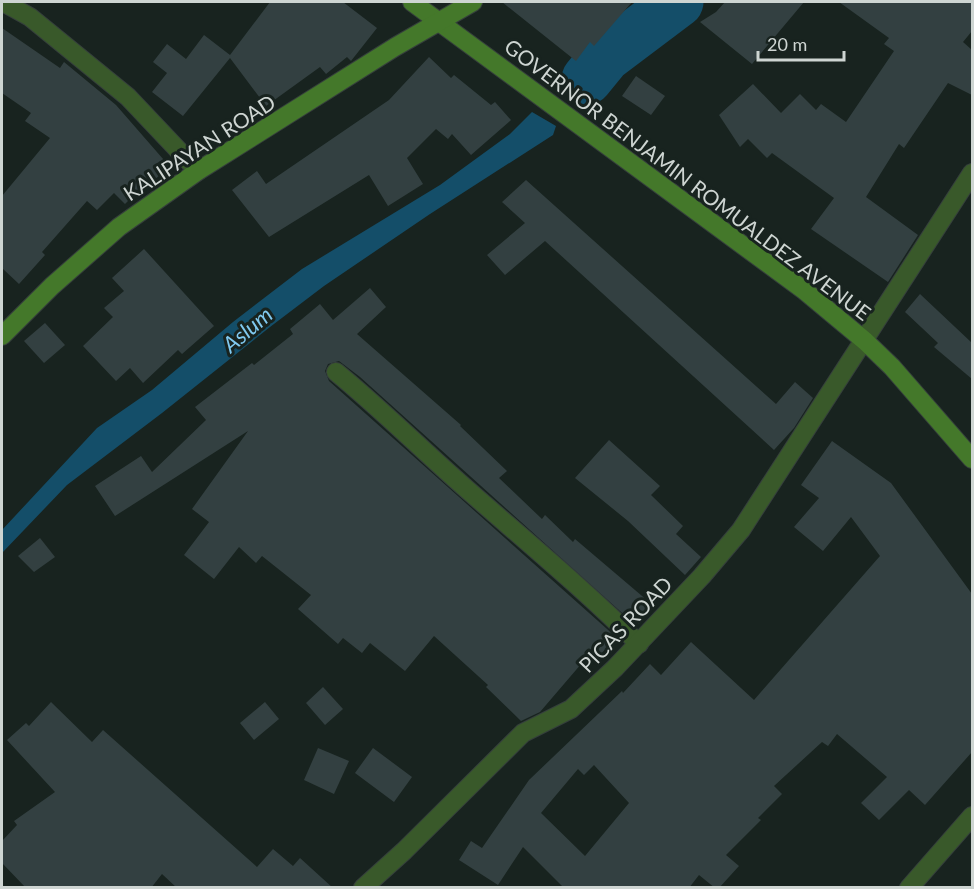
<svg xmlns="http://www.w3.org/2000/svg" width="974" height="889" viewBox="0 0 974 889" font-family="Lato,sans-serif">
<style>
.water{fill:#144e69}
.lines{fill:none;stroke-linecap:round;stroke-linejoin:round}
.river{stroke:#144e69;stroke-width:51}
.building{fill:#334041;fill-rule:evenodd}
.street-casing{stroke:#353f3c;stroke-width:20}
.secondary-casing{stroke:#353f3c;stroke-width:20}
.street{stroke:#39592a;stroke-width:18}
.secondary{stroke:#44782a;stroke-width:18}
.labels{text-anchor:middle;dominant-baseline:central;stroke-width:6;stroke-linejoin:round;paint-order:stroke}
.street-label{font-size:21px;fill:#ced5d2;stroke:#18231f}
.water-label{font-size:22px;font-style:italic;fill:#80c9f0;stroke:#18231f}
</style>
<rect width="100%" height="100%" fill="#18231f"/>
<path class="water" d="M 532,112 L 556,126 L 553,135 L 430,214 L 324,286 L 270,327 L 162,413 L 67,485 L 2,553 L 2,530 L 97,428 L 152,390 L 233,322 L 302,269 L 440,185 L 510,134 Z"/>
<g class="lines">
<path class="river" d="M 587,79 L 605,57 L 678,2"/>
</g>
<g class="building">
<path d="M 270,2 L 343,2 L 377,28 L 351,61 L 347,57 L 326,74 L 320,67 L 266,106 L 230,58 L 183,116 L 152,92 L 167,73 L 153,62 L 167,44 L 186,59 L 204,35 L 230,55 Z"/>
<path d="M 502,2 L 632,2 L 594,46 L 590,42 L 576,61 Z"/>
<path d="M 725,2 L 804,2 L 752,64 L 700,22 L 716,12 Z"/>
<path d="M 839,2 L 972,2 L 972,31 L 963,42 L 972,50 L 972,95 L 948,83 L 904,148 L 899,144 L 866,197 L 918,235 L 888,282 L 811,229 L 834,198 L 772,153 L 767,158 L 748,139 L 740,147 L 719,115 L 753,84 L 781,113 L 800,94 L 816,110 L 821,104 L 846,122 L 894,51 L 884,44 L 889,38 Z"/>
<path d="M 2,28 L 60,68 L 64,62 L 116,105 L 170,167 L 149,184 L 147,182 L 125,204 L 114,193 L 97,210 L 87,201 L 42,252 L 45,255 L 19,284 L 2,268 L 2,196 L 50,138 L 25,121 L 31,113 L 2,93 Z"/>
<path d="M 429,57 L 451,78 L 454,75 L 491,105 L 495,102 L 511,120 L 471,155 L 452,134 L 448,139 L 436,129 L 407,158 L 423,184 L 388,206 L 369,175 L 269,237 L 232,190 L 257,171 L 266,184 L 389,100 Z"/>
<path d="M 636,76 L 665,96 L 651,115 L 622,96 Z"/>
<path d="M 526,180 L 776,404 L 795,382 L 813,398 L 794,428 L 774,450 L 545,241 L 505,275 L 487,255 L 525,223 L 502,202 Z"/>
<path d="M 144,249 L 214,326 L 182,354 L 178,350 L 143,383 L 130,368 L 116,381 L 83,346 L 113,317 L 104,308 L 124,291 L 112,278 Z"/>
<path d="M 370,288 L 386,307 L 357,334 L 461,425 L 460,426 L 507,471 L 499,478 L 542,519 L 545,515 L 573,542 L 575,539 L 655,607 L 639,624 L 633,619 L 631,621 L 360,377 L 339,361 L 328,364 L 325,371 L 329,381 L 616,637 L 594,662 L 588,656 L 540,712 L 521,721 L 486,687 L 488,685 L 434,636 L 405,671 L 370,643 L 362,653 L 343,638 L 338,644 L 298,609 L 311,595 L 262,556 L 256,563 L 239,547 L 214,579 L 184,555 L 209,522 L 192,509 L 248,431 L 115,516 L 95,486 L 141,456 L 152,472 L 206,420 L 195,407 L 252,363 L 254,365 L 293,334 L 290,329 L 320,304 L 333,320 Z"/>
<path d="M 920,294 L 972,343 L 972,379 L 934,347 L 938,343 L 905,312 Z"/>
<path d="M 45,323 L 65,345 L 44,363 L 24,341 Z"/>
<path d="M 609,440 L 660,486 L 651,495 L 683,526 L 676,534 L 701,557 L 685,575 L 628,521 L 575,478 Z"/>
<path d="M 832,441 L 891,483 L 972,594 L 972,752 L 925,805 L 909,790 L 879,820 L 861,803 L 887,777 L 837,734 L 828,746 L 822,742 L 774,786 L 782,794 L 758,818 L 761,820 L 726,855 L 739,866 L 719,888 L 715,888 L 699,875 L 689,888 L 564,888 L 523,847 L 498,885 L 459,860 L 471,841 L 482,848 L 529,780 L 622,691 L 623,693 L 650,664 L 661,675 L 691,642 L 754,700 L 880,556 L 851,517 L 823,551 L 794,527 L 819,498 L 801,485 ZM 594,765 L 629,803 L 585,856 L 541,813 L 578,769 L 584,775 Z"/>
<path d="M 40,538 L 55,557 L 34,572 L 18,556 Z"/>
<path d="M 323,687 L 343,709 L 325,725 L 306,703 Z"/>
<path d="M 51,702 L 92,742 L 103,730 L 257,867 L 273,849 L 293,866 L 300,858 L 333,888 L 177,888 L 162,874 L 151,888 L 26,888 L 2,863 L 2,841 L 17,825 L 14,821 L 55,792 L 7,740 L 26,723 L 29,726 Z"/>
<path d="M 265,702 L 279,719 L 254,740 L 240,723 Z"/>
<path d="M 318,748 L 349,761 L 334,794 L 304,780 Z"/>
<path d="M 373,748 L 412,777 L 394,802 L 355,773 Z"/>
</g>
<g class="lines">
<defs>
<g id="street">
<path d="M 3,2 L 30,17 L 128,97 L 198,171"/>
<path d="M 336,372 C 380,408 420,448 462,485 C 521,537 583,588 639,644"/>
<path d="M 363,888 L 404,851 L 523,733 L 571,709 L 615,668 L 702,576 L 741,530 L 972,173"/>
<path d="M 909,888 L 972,816"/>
</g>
<g id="secondary">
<path d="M 412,2 L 805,291 L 865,341 L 892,367 L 972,459"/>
<path d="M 2,336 L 52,286 L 119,227 L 198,171 L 395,47 L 473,2"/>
</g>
</defs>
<use href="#street" class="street-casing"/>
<use href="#secondary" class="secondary-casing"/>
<use href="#street" class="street"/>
<use href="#secondary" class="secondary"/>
</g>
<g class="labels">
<g class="street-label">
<text transform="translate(199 147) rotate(-33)">KALIPAYAN ROAD</text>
<text transform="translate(688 179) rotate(37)">GOVERNOR BENJAMIN ROMUALDEZ AVENUE</text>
<text transform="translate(625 624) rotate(-46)">PICAS ROAD</text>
</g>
<g class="water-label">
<text transform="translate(247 329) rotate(-40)">Aslum</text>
</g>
</g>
<rect width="974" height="889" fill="none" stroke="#ced5d2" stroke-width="6"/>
<path d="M758 51v9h86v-9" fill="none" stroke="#ced5d2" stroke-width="3"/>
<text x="767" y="51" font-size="18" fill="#ced5d2" stroke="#18231f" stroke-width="4.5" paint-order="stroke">20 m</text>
</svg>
